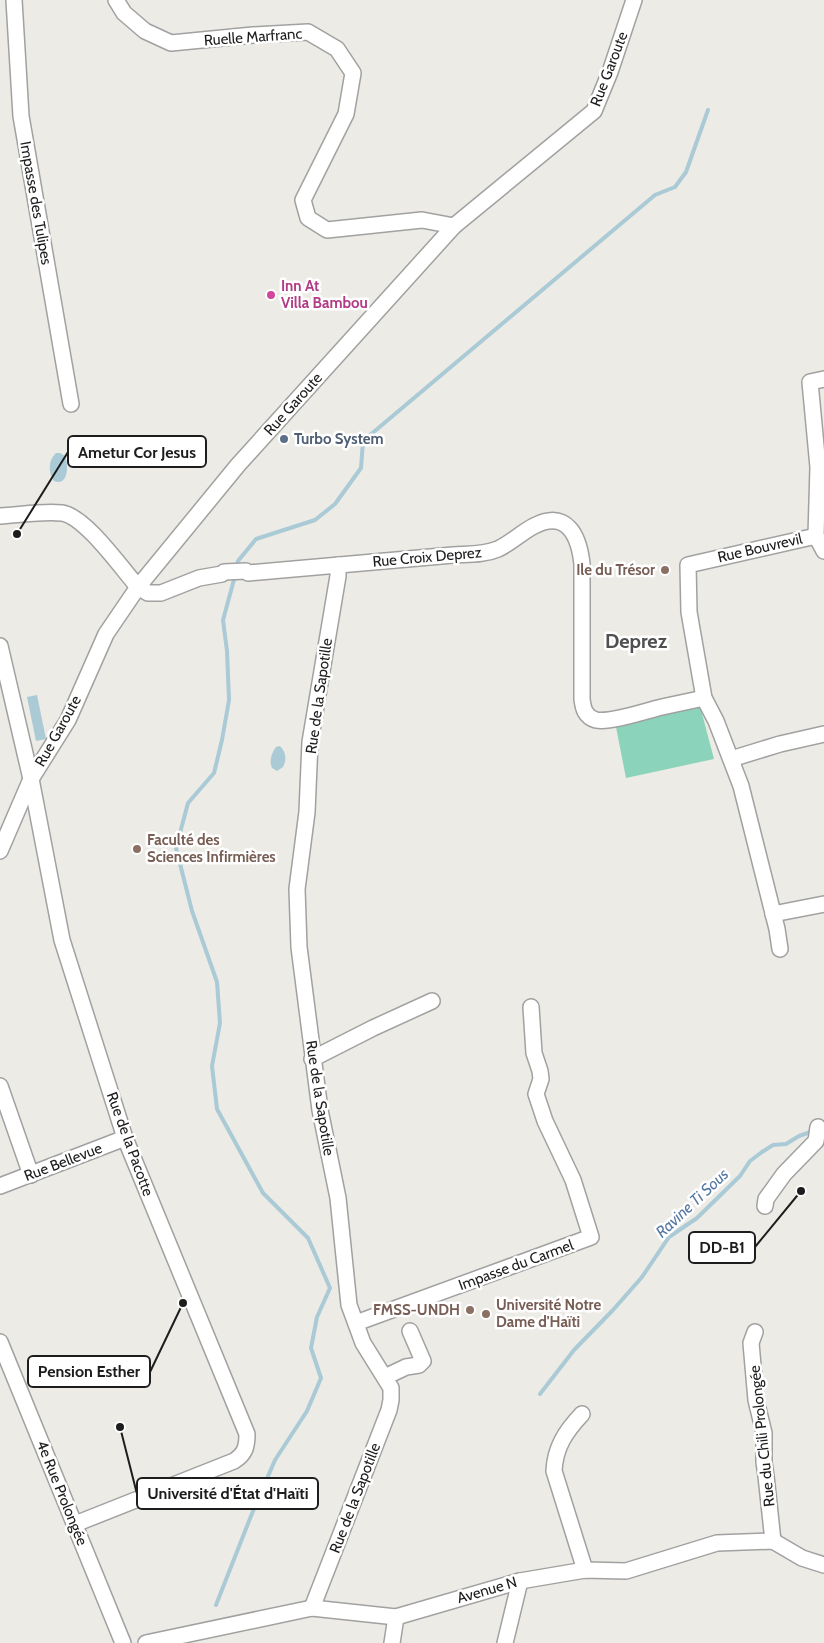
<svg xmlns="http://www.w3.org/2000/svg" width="824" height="1643" viewBox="0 0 824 1643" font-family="Cabin,sans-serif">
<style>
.pitch{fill:#8bd3bb}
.water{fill:#aacad6}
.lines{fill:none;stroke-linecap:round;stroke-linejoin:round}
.stream{stroke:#aacad6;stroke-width:4}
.minor-casing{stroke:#a1a1a1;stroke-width:18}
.minor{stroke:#fff;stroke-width:15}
.hotel-dot{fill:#d1479c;stroke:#fff;stroke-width:2}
.service-dot{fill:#5c6f8a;stroke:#fff;stroke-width:2}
.education-dot{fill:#8d6e63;stroke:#fff;stroke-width:2}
.labels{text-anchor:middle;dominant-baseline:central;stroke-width:5;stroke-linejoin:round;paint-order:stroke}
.street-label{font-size:15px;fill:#1d1d1d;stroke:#fff}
.hotel-label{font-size:15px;font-weight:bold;fill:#b23c85;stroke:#fff;text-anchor:start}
.service-label{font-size:15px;font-weight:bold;fill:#4e5e75;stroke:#fff;text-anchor:start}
.education-label{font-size:15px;font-weight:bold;fill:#785e54;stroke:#fff;text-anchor:end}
.water-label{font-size:16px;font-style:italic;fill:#5577a2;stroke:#fff}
.district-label{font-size:20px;font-weight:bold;fill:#505050;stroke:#fff}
.leader{fill:none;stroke:#1d1d1d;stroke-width:2}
.callout-dot{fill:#1d1d1d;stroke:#fff;stroke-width:2}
.callout{fill:#fff;stroke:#1d1d1d;stroke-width:2}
.callout-label{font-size:16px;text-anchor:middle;font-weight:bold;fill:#1d1d1d}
</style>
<rect width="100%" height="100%" fill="#edebe5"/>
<path class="pitch" d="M 700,706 L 714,759 L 626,778 L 616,727 Z"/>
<g class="water">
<path d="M 56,453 L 60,453 L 65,456 C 69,465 68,487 54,481 C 48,473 48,460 56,453 Z"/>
<path d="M 37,695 L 46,739 L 36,741 L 27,697 Z"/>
<path d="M 280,746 C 286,752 287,759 283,767 L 277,771 L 272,768 C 269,761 271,754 276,747 Z"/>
</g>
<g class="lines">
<g class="stream">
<path d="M 237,567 L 238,561 L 256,539 L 315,520 L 335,504 L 361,468 L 363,441 L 655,195 L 675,187 L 686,172 L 708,110"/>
<path d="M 540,1394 L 574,1350 L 613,1310 L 642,1277 L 669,1237 L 697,1218 L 740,1176 L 750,1161 L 762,1152 L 773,1145 L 786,1144 L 799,1136 L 813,1131"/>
<path d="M 216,1605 L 251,1516 L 275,1460 L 307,1411 L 321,1378 L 311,1348 L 317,1317 L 330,1288 L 308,1238 L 263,1193 L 217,1109 L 212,1066 L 220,1023 L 217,982 L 192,911 L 176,848 L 188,803 L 214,773 L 222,740 L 229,700 L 227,651 L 223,620 L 235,576"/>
</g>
<defs>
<g id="minor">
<path d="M 14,0 L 21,116 L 71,404"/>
<path d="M 116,0 L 124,13 L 145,31 L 171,43 L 253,35 L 308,32 L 337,49 L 353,73 L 346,114 L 303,200 L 308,218 L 327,230 L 422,220 L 454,226"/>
<path d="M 0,516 C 20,515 42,511 62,513 C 85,516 122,569 138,587 L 148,593 L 161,593 L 199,578 L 222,574 L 224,572 L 246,571 L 248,573 L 453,555 C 468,554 484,555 498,549 C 511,543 522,532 534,526 C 567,509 579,536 582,564 L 582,699 C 583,708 585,717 596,720 C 611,723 645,711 662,707 C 676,704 690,701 704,698"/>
<path d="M 816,536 L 818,467 L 810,382 L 824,379"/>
<path d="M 0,646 L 31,779 L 62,940 L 125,1138 L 247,1434 C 247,1447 245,1454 234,1461 L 75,1524"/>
<path d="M 731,759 L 780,744 L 824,734"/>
<path d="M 0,851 L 31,779 L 68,720 L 106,634 L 138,587 L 238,465 L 454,226 L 594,111 L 610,72 L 634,0"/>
<path d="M 773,914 L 824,904"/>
<path d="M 780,949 L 777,929 L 741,786 L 716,721 L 704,698 L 689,612 L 688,565 L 816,536 L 824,551"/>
<path d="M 312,1059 L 373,1028 L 432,1001"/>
<path d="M 0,1086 L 31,1175"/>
<path d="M 0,1186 L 125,1138"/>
<path d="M 765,1206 L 766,1199 L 784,1174 L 816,1141 L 818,1127"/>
<path d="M 356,1323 L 591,1237 L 573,1180 L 545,1121 L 536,1094 L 541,1079 L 540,1071 L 534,1053 L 531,1007"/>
<path d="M 755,1332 L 751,1343 L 756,1400 L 764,1433 L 764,1462 L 766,1476 L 773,1541"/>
<path d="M 0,1342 L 123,1643"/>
<path d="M 385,1377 L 406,1367 L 419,1365 L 423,1361 L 410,1331"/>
<path d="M 582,1414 C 566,1431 555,1447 554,1471 L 585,1570"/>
<path d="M 312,1608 L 389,1410 L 391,1400 L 391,1388 L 363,1343 L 349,1305 L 338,1198 L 320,1110 L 299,947 L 297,889 L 307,812 L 310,742 L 338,576 L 338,565"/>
<path d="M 146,1643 L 312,1608 L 396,1617 L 520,1581 L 585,1570 L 626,1571 L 717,1543 L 773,1541 L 802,1558 L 824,1565"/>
<path d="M 392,1643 L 396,1617"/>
<path d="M 505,1643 L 520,1581"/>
</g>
</defs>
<use href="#minor" class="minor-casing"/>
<use href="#minor" class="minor"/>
</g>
<circle class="hotel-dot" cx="271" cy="295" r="5"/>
<circle class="service-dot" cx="284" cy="439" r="5"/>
<g class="education-dot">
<circle cx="665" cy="570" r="5"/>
<circle cx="137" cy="849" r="5"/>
<circle cx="470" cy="1310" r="5"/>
<circle cx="486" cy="1314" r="5"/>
</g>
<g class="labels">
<g class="street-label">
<text transform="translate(253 37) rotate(-4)">Ruelle Marfranc</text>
<text transform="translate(609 69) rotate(-69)">Rue Garoute</text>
<text transform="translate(36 203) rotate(80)">Impasse des Tulipes</text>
<text transform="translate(293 404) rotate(-48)">Rue Garoute</text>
<text transform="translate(760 548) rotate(-13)">Rue Bouvrevil</text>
<text transform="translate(427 557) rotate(-5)">Rue Croix Deprez</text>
<text transform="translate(319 696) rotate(-82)">Rue de la Sapotille</text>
<text transform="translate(58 731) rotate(-61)">Rue Garoute</text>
<text transform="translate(320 1098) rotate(81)">Rue de la Sapotille</text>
<text transform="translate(130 1144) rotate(70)">Rue de la Pacotte</text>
<text transform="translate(63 1162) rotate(-21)">Rue Bellevue</text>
<text transform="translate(516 1265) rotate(-20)">Impasse du Carmel</text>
<text transform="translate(762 1436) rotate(-96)">Rue du Chili Prolongée</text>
<text transform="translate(62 1493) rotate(68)">4e Rue Prolongée</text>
<text transform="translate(355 1498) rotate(-69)">Rue de la Sapotille</text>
<text transform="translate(487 1590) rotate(-16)">Avenue N</text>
</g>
<g class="hotel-label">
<text x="281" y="286">Inn At<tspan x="281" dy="17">Villa Bambou</tspan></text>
</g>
<g class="service-label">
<text x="294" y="439">Turbo System</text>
</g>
<g class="education-label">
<text x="655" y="570">Ile du Trésor</text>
<text x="147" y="840" text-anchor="start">Faculté des<tspan x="147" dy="17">Sciences Infirmières</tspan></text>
<text x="496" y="1305" text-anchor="start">Université Notre<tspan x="496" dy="17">Dame d'Haïti</tspan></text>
<text x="460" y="1310">FMSS-UNDH</text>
</g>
<g class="water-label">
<text transform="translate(692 1203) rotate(-43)">Ravine Ti Sous</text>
</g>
<g class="district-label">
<text x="636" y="641">Deprez</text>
</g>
</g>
<path class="leader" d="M17 534L68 452M801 1191L755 1247M183 1303L150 1372M120 1427L137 1494"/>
<g class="callout-dot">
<circle cx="17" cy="534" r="5"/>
<circle cx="801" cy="1191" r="5"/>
<circle cx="183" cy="1303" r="5"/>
<circle cx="120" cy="1427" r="5"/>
</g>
<g class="callout">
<rect x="68" y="436" width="138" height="31" rx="5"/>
<rect x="689" y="1232" width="66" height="31" rx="5"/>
<rect x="28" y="1356" width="122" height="31" rx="5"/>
<rect x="137" y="1478" width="181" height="31" rx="5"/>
</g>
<g class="callout-label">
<text x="137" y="458">Ametur Cor Jesus</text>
<text x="722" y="1253">DD-B1</text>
<text x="89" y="1377">Pension Esther</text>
<text x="228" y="1499">Université d'État d'Haïti</text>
</g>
</svg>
